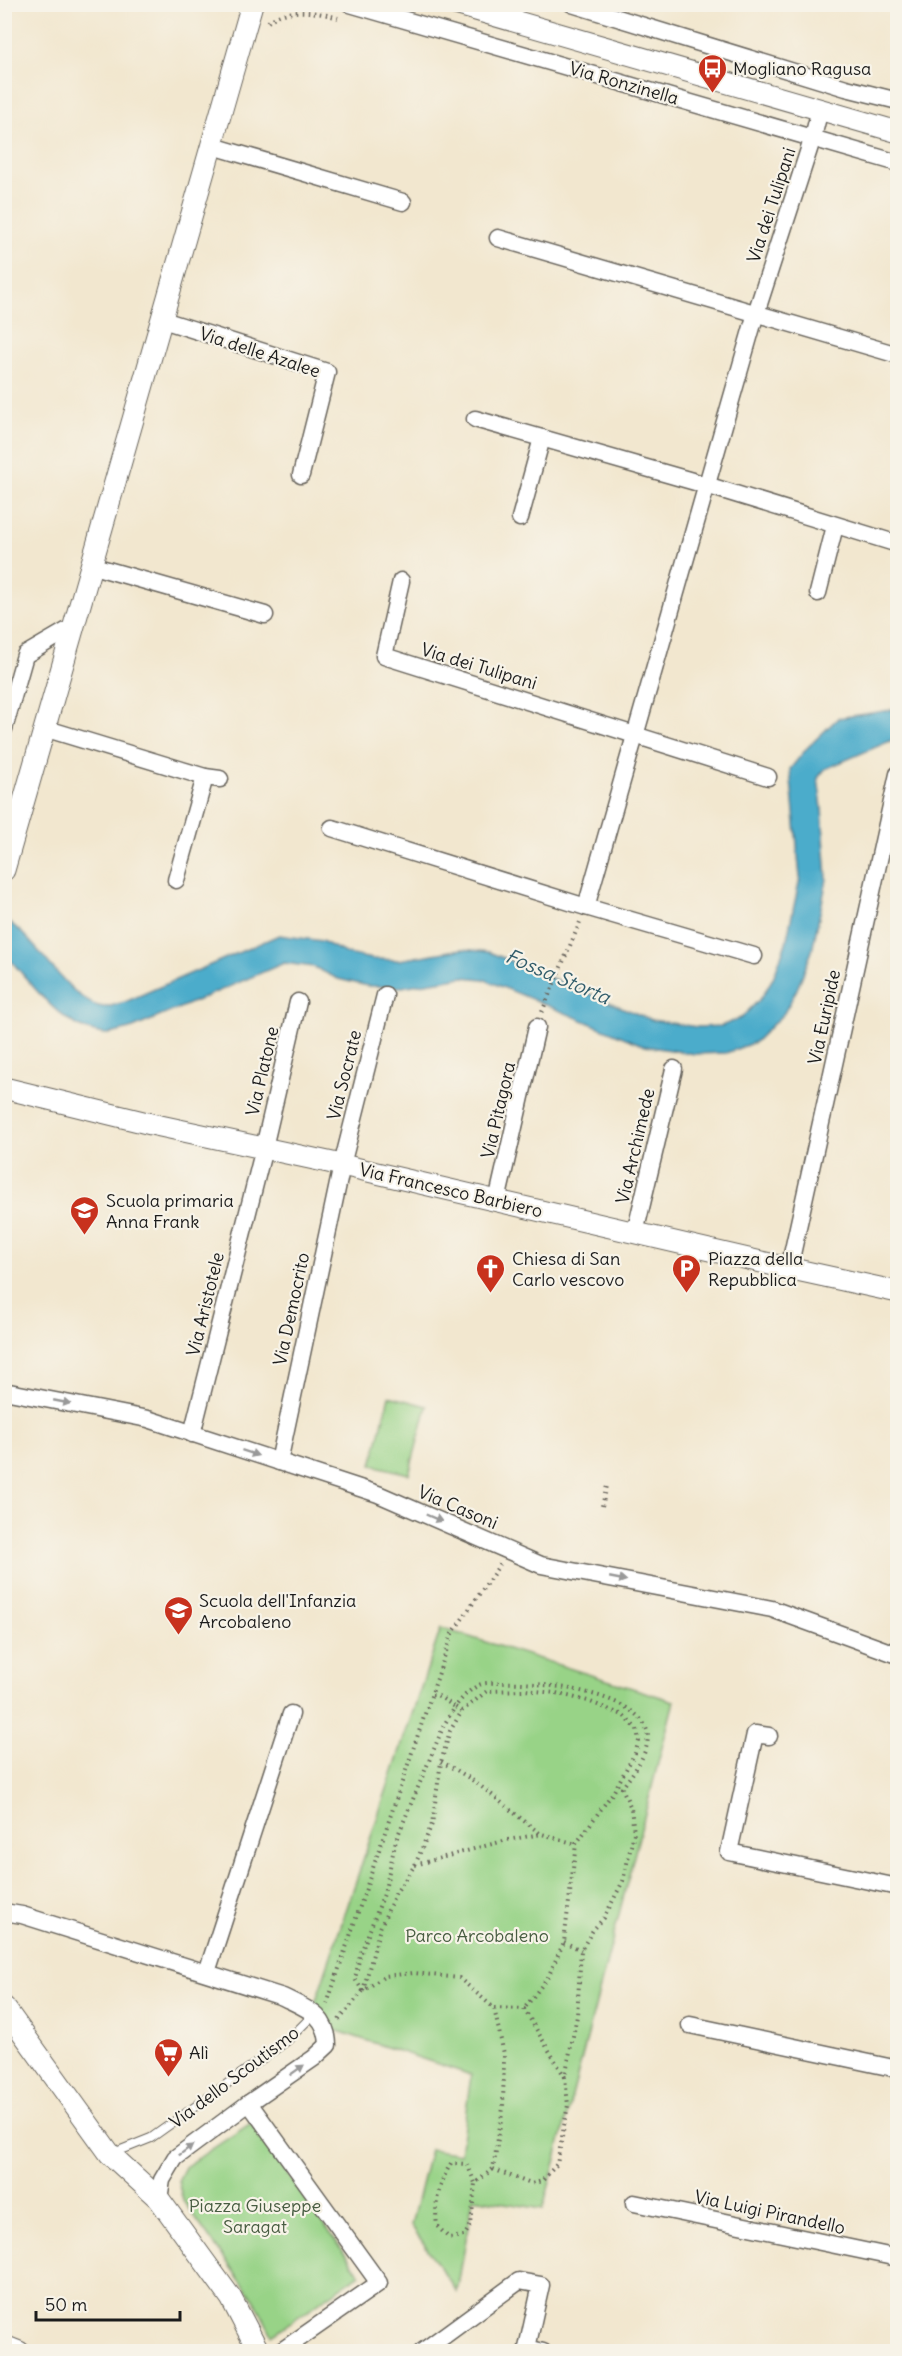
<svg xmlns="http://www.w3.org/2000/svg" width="902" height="2356" viewBox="0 0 902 2356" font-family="Delius,sans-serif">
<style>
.green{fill:#98d387;stroke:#5a7852;stroke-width:1.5}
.water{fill:#4caccb;stroke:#346474;stroke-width:1.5}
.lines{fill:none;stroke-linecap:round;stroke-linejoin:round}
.service-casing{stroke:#67635b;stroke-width:10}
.minor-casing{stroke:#67635b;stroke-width:19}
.tertiary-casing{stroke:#67635b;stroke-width:23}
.path{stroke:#67635b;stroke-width:4;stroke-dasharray:1.5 4.5;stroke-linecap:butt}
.service{stroke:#fff;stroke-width:8}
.minor{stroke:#fff;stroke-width:16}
.tertiary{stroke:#fff;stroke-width:21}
.oneway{fill:#999}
.labels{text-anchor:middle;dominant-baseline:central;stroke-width:4.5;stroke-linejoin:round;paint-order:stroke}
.poi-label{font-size:18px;fill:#1c1c1c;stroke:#f7f3e8;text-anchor:start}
.street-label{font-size:18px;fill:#1c1c1c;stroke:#f7f3e8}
.park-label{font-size:18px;fill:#475c41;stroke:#f7f3e8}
.water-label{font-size:20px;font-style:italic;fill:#325d6b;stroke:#f7f3e8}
</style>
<rect width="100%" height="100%" fill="#f7f3e8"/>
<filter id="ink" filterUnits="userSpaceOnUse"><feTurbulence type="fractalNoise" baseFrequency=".0167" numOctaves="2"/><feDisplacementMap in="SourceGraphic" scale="12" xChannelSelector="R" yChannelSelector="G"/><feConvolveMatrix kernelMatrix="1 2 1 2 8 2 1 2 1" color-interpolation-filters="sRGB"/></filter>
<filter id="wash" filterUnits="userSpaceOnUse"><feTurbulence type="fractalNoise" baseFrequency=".008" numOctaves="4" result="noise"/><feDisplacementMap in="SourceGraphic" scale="24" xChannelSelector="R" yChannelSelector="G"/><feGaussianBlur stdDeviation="1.35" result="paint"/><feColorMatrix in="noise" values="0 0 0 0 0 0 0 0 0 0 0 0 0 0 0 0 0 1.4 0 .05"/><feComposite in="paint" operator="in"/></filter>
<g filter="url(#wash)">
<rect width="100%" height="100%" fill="#f2e7cf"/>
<g class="green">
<path d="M 389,1396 L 427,1406 L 409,1474 L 372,1465 Z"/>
<path d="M 441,1628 L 674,1701 L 543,2209 L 473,2198 L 457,2292 L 411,2225 L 430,2149 L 460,2154 L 471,2075 L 335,2030 L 315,2003 Z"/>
<path d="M 251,2123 L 360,2274 L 272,2335 L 255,2301 L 183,2201 L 178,2181 L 185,2167 Z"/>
</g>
<path class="water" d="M 897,709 L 897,738 L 825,769 L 818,778 L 822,808 L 827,879 L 812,951 L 797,989 L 784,1013 L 755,1042 L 726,1053 L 695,1054 L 645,1046 L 483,979 L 462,977 L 402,987 L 368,986 L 338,979 L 314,967 L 284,963 L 133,1028 C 125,1030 114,1034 106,1034 C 62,1031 32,983 5,954 L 5,937 L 8,922 C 36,937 73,1008 106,1007 C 112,1006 119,1003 125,1002 L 279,935 L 322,941 L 347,954 L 372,959 L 399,960 L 462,949 L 489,952 L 652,1020 L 697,1027 L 721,1026 L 741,1018 L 762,997 L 773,978 L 786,943 L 800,878 L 790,769 L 807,748 L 838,718 Z"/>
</g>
<g filter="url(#ink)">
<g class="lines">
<defs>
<path id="service" d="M 111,2154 L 151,2138 L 287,2041 L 315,2013"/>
<g id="minor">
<path d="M 350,4 L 898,163"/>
<path d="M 572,4 L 846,88 L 898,101"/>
<path d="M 213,146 L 403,202"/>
<path d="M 498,238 L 898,355"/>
<path d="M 163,320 L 327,372 L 301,475"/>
<path d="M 475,419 L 706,485 L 898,544"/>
<path d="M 520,518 L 542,438"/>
<path d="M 90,565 L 265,615"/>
<path d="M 401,581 L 384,656 L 768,777"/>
<path d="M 818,593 L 835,526"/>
<path d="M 44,728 L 205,777 L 220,779"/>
<path d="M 4,729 L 25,655 L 73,627"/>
<path d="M 332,828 L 586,907 L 754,956"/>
<path d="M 176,880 L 205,777"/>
<path d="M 586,907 L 756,313 L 813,137 L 820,109"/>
<path d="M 497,1201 L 537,1027"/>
<path d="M 635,1233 L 674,1069"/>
<path d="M 789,1268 L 898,774"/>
<path d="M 4,1391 L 148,1419 L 378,1494 L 541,1565 L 772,1609 L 898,1655"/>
<path d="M 192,1434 L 262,1156 L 298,1002"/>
<path d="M 279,1462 L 342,1165 L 385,995"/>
<path d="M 769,1736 L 755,1734 L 729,1852 L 898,1887"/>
<path d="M 4,1912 L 22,1915 L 283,1997 C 307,2009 327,2014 328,2045 L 314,2058 L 249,2103 L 175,2158 L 162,2180 L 159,2199"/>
<path d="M 207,1972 L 291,1714"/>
<path d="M 690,2025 L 898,2069"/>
<path d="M 249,2103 L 379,2283 L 280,2352"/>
<path d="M 634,2203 L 898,2258"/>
<path d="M 422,2352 L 519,2281 L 541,2285 L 527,2348 L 543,2352"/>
</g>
<g id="tertiary">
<path d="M 455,4 L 898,132"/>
<path d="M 4,870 L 252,4"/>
<path d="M 4,1088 L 151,1124 L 342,1165 L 774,1265 L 898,1292"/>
<path d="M 4,2007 L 110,2154 L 159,2199 L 231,2298 L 259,2352"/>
<path d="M 4,2346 L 19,2352"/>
</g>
</defs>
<use href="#service" class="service-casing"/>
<use href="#minor" class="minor-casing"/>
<use href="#tertiary" class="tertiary-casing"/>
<g class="path">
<path d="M 268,22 C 286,7 316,11 338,18"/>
<path d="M 542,1012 L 580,922"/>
<path d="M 602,1506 L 607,1486"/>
<path d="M 432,1695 L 437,1695 L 455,1707 C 462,1698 469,1690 479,1685 C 485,1682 495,1683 502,1683 C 535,1681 637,1692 647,1731 C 652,1750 632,1774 622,1788 L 631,1808 L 634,1833 L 623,1881 L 604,1918 L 593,1930 L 581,1950 L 577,2016 L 565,2077 L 568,2105 L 557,2164 L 542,2181 L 531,2184 L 493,2169"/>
<path d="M 441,1762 C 478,1779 508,1810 541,1834"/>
<path d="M 415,1865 L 507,1840 L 542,1834 L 576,1844"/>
<path d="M 564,1942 L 581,1950"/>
<path d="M 363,1991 L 380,1928 L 395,1894 L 415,1865 L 432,1824 L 441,1762 L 450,1731 L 462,1711 L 487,1691 L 525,1690 L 556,1693 L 588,1701 L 623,1715 L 637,1729 L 639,1741 L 635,1753 L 614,1791 L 576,1844 L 564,1942 L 548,1977 L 524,2009"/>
<path d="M 363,1991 L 355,1979 L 360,1955 L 384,1894 L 396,1840 L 444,1725 L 455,1707 L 462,1711"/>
<path d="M 327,2004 L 452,1634 L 500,1564"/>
<path d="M 494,2008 L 524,2009 L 565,2077"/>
<path d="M 339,2020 L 363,1991 L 385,1976 L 414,1973 L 459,1978 L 494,2008 L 504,2054 L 503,2108 L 493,2169 L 475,2183 L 471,2225 L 464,2236 L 449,2238 L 437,2226 C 434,2201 439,2185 451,2163 L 467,2164 L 475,2183"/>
</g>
<use href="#service" class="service"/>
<use href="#minor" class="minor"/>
<use href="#tertiary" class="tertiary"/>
</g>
<defs><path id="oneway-solid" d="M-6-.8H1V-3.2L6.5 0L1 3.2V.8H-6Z" transform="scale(1.5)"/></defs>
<g class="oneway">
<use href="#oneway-solid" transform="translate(62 1402) rotate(11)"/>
<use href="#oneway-solid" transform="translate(250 1453) rotate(18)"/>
<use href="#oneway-solid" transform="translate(434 1518) rotate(23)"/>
<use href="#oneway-solid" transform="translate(618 1579) rotate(11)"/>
<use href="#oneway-solid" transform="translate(297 2070) rotate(-35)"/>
<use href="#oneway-solid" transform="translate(186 2150) rotate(-37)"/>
</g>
</g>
<defs>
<symbol id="bus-pin" viewBox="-11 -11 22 30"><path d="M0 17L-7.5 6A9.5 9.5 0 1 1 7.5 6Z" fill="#c8321e" stroke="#f7f3e8"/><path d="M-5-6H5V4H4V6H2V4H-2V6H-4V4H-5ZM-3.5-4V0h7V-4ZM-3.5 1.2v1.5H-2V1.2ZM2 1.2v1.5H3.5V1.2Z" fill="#fff"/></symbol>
<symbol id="school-pin" viewBox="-11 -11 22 30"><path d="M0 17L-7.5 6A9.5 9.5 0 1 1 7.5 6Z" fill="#c8321e" stroke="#f7f3e8"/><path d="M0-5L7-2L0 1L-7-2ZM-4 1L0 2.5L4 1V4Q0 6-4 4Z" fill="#fff"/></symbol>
<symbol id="church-pin" viewBox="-11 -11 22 30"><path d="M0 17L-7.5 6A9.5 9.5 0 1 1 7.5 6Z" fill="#c8321e" stroke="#f7f3e8"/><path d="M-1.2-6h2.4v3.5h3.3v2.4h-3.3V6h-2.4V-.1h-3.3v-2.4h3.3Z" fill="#fff"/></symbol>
<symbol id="parking-pin" viewBox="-11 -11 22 30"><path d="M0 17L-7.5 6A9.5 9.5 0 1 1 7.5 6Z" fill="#c8321e" stroke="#f7f3e8"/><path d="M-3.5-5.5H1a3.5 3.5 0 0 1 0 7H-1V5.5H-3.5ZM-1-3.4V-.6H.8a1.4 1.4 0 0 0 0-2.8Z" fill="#fff"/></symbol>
<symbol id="supermarket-pin" viewBox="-11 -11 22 30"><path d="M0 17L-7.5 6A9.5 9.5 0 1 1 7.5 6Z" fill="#c8321e" stroke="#f7f3e8"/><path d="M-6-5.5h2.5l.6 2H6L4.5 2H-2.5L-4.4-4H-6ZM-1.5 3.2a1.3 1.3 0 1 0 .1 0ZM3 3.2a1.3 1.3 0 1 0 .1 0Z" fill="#fff"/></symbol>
</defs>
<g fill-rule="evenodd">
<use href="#bus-pin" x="696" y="52" width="33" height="45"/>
<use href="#school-pin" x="68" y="1194" width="33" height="45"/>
<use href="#church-pin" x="474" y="1252" width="33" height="45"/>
<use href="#parking-pin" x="670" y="1252" width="33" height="45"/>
<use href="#school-pin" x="162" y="1594" width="33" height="45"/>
<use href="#supermarket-pin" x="152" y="2036" width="33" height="45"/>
</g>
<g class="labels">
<g class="poi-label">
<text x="733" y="68">Mogliano Ragusa</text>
<text x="106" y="1200">Scuola primaria<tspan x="106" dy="21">Anna Frank</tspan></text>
<text x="512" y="1258">Chiesa di San<tspan x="512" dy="21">Carlo vescovo</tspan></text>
<text x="708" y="1258">Piazza della<tspan x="708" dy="21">Repubblica</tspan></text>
<text x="199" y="1600">Scuola dell'Infanzia<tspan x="199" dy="21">Arcobaleno</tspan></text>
<text x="189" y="2052">Alì</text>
</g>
<g class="street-label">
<text transform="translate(624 83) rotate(16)">Via Ronzinella</text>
<text transform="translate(771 205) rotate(-72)">Via dei Tulipani</text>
<text transform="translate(260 352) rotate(18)">Via delle Azalee</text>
<text transform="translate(479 666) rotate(17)">Via dei Tulipani</text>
<text transform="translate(824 1017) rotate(-78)">Via Euripide</text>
<text transform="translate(262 1071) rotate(-77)">Via Platone</text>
<text transform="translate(344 1075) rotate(-76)">Via Socrate</text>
<text transform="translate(498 1110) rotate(-77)">Via Pitagora</text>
<text transform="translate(635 1146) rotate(-77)">Via Archimede</text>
<text transform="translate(451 1190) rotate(13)">Via Francesco Barbiero</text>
<text transform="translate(205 1304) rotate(-76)">Via Aristotele</text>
<text transform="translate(291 1309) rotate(-78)">Via Democrito</text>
<text transform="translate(458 1507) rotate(23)">Via Casoni</text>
<text transform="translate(234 2077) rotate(-37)">Via dello Scoutismo</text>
<text transform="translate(770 2212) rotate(12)">Via Luigi Pirandello</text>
</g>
<g class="park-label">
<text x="477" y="1935">Parco Arcobaleno</text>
<text x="255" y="2205">Piazza Giuseppe<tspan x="255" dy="21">Saragat</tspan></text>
</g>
<g class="water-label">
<text transform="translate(558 976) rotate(23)">Fossa Storta</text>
</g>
</g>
<rect width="902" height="2356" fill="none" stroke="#f7f3e8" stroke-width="24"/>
<path d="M36 2311v9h144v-9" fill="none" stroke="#1c1c1c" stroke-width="3"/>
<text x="45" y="2311" font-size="18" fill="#1c1c1c" stroke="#f7f3e8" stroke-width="4.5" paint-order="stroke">50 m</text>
</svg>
